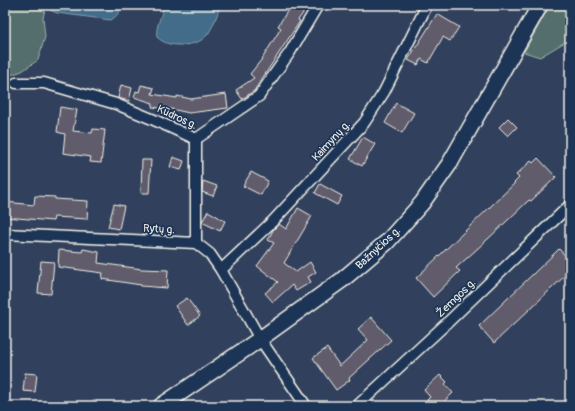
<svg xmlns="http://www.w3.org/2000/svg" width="575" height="411" viewBox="0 0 575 411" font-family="Pangolin,sans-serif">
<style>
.green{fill:#526e6c;stroke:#a3b0aa}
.water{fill:#426c8a;stroke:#89a1b0}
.building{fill:#605c6c;stroke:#f4f1e8}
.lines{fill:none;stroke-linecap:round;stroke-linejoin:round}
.street-casing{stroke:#f4f1e8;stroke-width:13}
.secondary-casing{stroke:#f4f1e8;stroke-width:18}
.street{stroke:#1d3557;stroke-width:10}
.secondary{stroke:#1d3557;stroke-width:15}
.labels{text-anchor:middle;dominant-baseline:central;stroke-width:3.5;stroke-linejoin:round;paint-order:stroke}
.street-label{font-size:11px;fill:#f4f1e8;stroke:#1d3557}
</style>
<rect width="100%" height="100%" fill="#31415d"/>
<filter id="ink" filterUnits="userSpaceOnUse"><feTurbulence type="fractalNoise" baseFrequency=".025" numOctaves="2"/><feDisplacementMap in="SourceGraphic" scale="8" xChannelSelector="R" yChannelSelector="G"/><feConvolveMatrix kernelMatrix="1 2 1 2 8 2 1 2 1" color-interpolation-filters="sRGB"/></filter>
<g filter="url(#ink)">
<g class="green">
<path d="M 5,5 L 46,5 L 43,18 L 45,37 L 38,60 L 22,71 L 5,77 Z"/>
<path d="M 550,5 L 570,5 L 570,39 L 540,57 L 524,52 Z"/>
</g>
<g class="water">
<path d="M 48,5 L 122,5 C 120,12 117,16 111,20 L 57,13 L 50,10 Z"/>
<path d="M 163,5 L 217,5 L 220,7 C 211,31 208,45 179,45 C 171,45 163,43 157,37 C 155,25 163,16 163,5 Z"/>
</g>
<g class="building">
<path d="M 291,5 L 309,5 L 298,20 L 300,21 L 254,91 L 242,99 L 236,90 L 254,78 L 250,74 L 262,59 L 281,28 L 278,26 Z"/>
<path d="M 437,14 L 459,27 L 450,41 L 443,37 L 428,63 L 421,59 L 418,65 L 408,60 Z"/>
<path d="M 121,85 L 132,88 L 129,101 L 118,98 Z"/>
<path d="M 141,85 L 154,88 L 152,94 L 177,98 L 177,96 L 191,99 L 226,94 L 228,108 L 189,113 L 167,108 L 167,109 L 152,107 L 153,103 L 134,97 L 136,91 L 139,92 Z"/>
<path d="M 396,103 L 414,113 L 402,133 L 385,123 Z"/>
<path d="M 60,107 L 77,110 L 73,131 L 92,133 L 93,129 L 105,130 L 101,163 L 90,162 L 91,157 L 63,153 L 65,134 L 57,132 Z"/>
<path d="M 508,118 L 517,127 L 508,136 L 499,127 Z"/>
<path d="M 363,137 L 375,144 L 362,166 L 350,159 Z"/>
<path d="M 173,157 L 184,161 L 181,170 L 170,167 Z"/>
<path d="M 538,158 L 556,177 L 531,201 L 529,200 L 488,239 L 456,268 L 460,271 L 433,297 L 416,278 L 514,184 L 514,183 L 519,178 L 516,175 L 531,161 L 533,163 Z"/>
<path d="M 142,160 L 151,160 L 149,193 L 141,193 Z"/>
<path d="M 251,172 L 268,181 L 261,195 L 243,186 Z"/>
<path d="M 203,181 L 217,186 L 213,196 L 202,192 Z"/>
<path d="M 320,184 L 342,196 L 337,205 L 315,193 Z"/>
<path d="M 35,196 L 55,197 L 55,199 L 88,201 L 87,219 L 54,217 L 53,221 L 5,217 L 5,202 L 34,205 Z"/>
<path d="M 114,204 L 124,206 L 119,229 L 108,227 Z"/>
<path d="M 298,208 L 312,216 L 284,263 L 296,272 L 310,262 L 316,272 L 308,277 L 311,282 L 296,291 L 292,285 L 273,302 L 265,293 L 278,282 L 257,266 L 274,243 L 268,240 L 273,230 L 279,224 L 286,229 Z"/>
<path d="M 208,211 L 225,221 L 220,231 L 202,222 Z"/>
<path d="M 83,249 L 99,252 L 98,263 L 142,269 L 168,270 L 167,288 L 141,286 L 141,285 L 102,279 L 103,273 L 58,267 L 59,250 L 82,252 Z"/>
<path d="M 559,249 L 570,261 L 570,271 L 494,343 L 479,326 Z"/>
<path d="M 41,261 L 54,262 L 51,294 L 38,293 Z"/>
<path d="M 187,298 L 200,316 L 188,325 L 175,306 Z"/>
<path d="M 371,317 L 391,340 L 349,378 L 350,380 L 336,390 L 313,358 L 327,348 L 340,366 L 368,340 L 358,329 Z"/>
<path d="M 25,373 L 37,374 L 35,392 L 23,391 Z"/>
<path d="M 440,375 L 447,382 L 445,384 L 453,393 L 439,406 L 432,406 L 427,400 L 430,397 L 424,390 Z"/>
</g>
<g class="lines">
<defs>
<g id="street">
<path d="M 16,83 L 44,83 L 116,104 L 152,119 L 196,139 L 259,96 L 290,52 L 318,5"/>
<path d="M 5,234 L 196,243 L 210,254 L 221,270 L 260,339 L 306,406"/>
<path d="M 196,243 L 196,139"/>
<path d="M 221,270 L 274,220 L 364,123 L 384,92 L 427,5"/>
<path d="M 357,406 L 446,324 L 570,205"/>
</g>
<path id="secondary" d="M 161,406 L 260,339 L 342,280 L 387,242 L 422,203 L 450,163 L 540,5"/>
</defs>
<use href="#street" class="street-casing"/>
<use href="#secondary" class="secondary-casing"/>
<use href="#street" class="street"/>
<use href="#secondary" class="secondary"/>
</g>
</g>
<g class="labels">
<g class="street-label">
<text transform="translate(177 117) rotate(25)">Kūdros g.</text>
<text transform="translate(331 141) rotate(-47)">Kaimynų g.</text>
<text transform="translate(159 229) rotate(3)">Rytų g.</text>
<text transform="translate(378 248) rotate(-43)">Bažnyčios g.</text>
<text transform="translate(456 298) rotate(-44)">Žemgos g.</text>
</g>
</g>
<rect width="575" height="411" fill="none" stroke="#1d3557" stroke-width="20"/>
<rect x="10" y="10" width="555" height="391" fill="none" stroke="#f4f1e8" stroke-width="1.5" filter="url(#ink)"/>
</svg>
